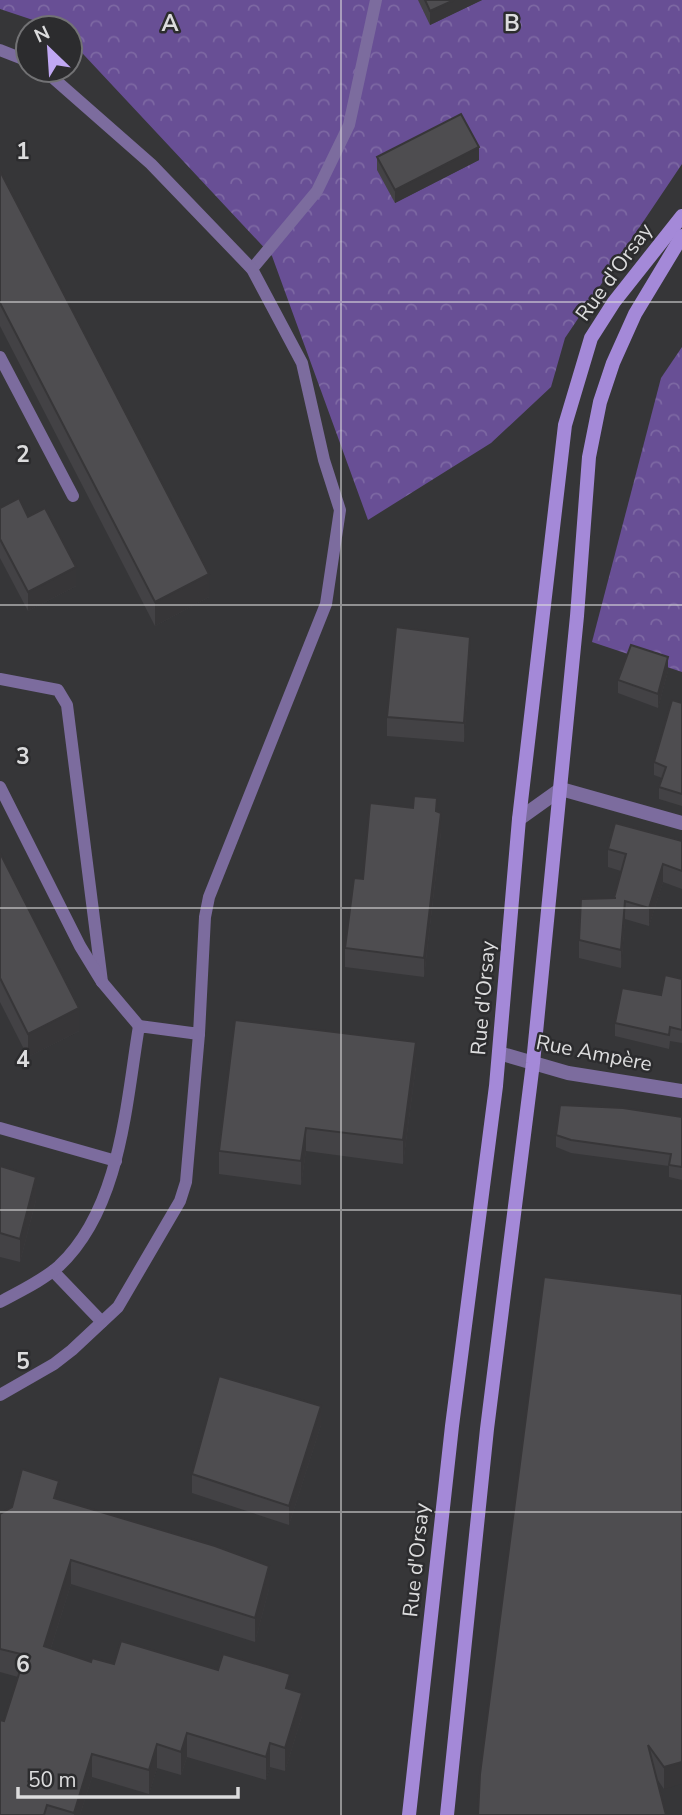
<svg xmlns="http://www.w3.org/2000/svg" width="682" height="1815" viewBox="0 0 682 1815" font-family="'Nunito Sans',sans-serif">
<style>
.forest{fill:url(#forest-crowns)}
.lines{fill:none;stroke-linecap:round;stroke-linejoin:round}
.service{stroke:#7c6c9e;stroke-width:12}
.minor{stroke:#7c6c9e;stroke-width:14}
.secondary{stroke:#a489d8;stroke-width:14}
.wall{fill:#434245}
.shaded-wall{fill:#373638}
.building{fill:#4e4d50;stroke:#373638;stroke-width:2}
.grid{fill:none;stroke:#dcdcdd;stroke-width:2;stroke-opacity:0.55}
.labels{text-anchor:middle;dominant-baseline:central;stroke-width:5;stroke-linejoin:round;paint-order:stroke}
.street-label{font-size:21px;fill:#dcdcdd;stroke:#2c2c2e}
.grid-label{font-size:23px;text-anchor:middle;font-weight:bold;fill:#dcdcdd;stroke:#2c2c2e;stroke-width:5;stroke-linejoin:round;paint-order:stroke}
</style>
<defs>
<pattern id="forest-crowns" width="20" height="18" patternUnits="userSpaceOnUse" patternTransform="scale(1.75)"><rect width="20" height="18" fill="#684f95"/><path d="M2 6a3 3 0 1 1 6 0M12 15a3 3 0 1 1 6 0" fill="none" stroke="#7d68a3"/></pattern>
</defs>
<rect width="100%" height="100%" fill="#363638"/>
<g class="forest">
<path d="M 0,0 L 682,0 L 682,164 L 565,338 L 551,387 L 491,443 L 368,520 L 272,256 L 70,40 L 70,28 L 57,28 L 0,9 Z"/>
<path d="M 682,347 L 682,672 L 592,642 L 661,378 Z"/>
</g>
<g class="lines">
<g class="service">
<path d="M 0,50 L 28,61"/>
<path d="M 252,269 L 317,191 L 349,125 L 376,0"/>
<path d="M 0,357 L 73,496"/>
<path d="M 0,679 L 58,690 L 67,705 L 102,982"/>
<path d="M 0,787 L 80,946 L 102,982 L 139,1026"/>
<path d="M 0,1128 L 116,1161"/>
<path d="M 53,1271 L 102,1322"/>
<path d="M 0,1302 C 20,1291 42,1281 59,1266 C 121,1208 126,1103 139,1026 L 199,1034 L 205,917 L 209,897 L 326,604 L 340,510 L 324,460 L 302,363 L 252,269 L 151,164 L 44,70"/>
<path d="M 0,1395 L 54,1364 L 72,1350 L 118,1307 L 180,1201 L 186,1182 L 199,1034"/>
</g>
<g class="minor">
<path d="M 519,819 L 561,789 L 682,823"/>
<path d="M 499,1053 L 568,1073 L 682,1091"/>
</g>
<g class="secondary">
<path d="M 409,1815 L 452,1426 L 496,1086 L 519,819 L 565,425 L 591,338 L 614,302 L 682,216"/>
<path d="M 447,1815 L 487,1429 L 533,1063 L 577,616 L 589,457 L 600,402 L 613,363 L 635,314 L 682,236"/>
</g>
</g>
<g class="wall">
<path d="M 418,0 L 482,0 L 430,25 Z"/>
<path d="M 377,157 L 479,160 L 395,203 L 377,170 Z"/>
<path d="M 0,171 L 209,597 L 155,626 L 0,326 Z"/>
<path d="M 0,508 L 28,517 L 76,586 L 28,611 L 0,558 Z"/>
<path d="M 470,656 L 464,742 L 387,736 L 387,717 Z"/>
<path d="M 668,671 L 658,708 L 618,693 L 618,680 Z"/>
<path d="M 682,703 L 682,806 L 659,799 L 659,787 L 662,778 L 654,775 L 654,762 Z"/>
<path d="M 437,812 L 441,832 L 424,977 L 345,967 L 345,948 L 363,879 Z"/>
<path d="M 682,841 L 682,889 L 663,882 L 649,926 L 625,919 L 621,968 L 579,958 L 579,940 L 614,899 L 621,871 L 608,867 L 608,849 Z"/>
<path d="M 0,853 L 79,1031 L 28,1057 L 0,1002 Z"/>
<path d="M 682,979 L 682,1043 L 670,1041 L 669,1049 L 615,1036 L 615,1023 L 661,995 Z"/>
<path d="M 416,1066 L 403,1164 L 306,1151 L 301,1185 L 219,1174 L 219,1151 Z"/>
<path d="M 682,1117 L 682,1180 L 669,1177 L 669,1166 L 571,1153 L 556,1147 L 556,1135 Z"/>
<path d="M 0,1166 L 36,1200 L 20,1262 L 0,1257 Z"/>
<path d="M 682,1294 L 664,1789 L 657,1779 L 478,1815 Z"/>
<path d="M 321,1425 L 289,1525 L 192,1493 L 192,1474 Z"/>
<path d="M 59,1500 L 269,1589 L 255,1642 L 71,1584 L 51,1648 L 91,1662 L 114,1664 L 218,1670 L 290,1689 L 302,1716 L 285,1771 L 270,1767 L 266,1780 L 187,1757 L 181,1775 L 157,1768 L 149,1794 L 92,1777 L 80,1815 L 0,1815 L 4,1721 L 18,1677 L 0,1672 L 0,1514 Z"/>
</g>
<g class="shaded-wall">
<path d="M 454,0 L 482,0 L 430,25 L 430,11 Z"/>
<path d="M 479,147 L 479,160 L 395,203 L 395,190 Z"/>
<path d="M 76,567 L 76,586 L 28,611 L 28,592 Z"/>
<path d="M 209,574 L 209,597 L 155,626 L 155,602 Z"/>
<path d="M 470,637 L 470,656 L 464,742 L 464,723 Z"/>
<path d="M 668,657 L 668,671 L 658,708 L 658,694 Z"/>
<path d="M 441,813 L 441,832 L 424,977 L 424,958 Z"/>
<path d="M 663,864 L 663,882 L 649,926 L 649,908 Z"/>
<path d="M 625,901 L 625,919 L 621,968 L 621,950 Z"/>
<path d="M 79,1008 L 79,1031 L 28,1057 L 28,1034 Z"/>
<path d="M 416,1042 L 416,1066 L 403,1164 L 403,1140 Z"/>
<path d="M 306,1128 L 306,1151 L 301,1185 L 301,1161 Z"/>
<path d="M 36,1177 L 36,1200 L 20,1262 L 20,1239 Z"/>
<path d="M 321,1406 L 321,1425 L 289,1525 L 289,1506 Z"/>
<path d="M 59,1481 L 59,1505 L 54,1498 Z"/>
<path d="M 71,1560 L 71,1584 L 44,1670 L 44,1646 Z"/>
<path d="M 269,1566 L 269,1589 L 255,1642 L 255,1618 Z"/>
<path d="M 290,1674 L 290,1697 L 286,1688 Z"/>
<path d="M 302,1693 L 302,1716 L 285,1771 L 285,1748 Z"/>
<path d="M 187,1733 L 187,1757 L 181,1775 L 181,1752 Z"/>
<path d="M 270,1743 L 270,1767 L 266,1780 L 266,1757 Z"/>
<path d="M 157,1744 L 157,1768 L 149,1794 L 149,1770 Z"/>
<path d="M 92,1754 L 92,1777 L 80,1815 L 74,1815 Z"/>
<path d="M 682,1762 L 682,1784 L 664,1789 L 664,1767 Z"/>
</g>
<g class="building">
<path d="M 425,0 L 454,0 L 430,11 Z"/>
<path d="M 461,114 L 479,147 L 395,190 L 377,157 Z"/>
<path d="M 0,171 L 209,574 L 155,602 L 0,303 Z"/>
<path d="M 19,498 L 28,517 L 45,508 L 76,567 L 28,592 L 0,539 L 0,508 Z"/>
<path d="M 396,627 L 470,637 L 464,723 L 387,717 Z"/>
<path d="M 631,645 L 668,657 L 658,694 L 618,680 Z"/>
<path d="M 672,700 L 682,703 L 682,794 L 659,787 L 666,767 L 654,762 Z"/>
<path d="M 414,796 L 437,798 L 436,811 L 441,813 L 424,958 L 345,948 L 354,878 L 363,879 L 370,803 L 413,808 Z"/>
<path d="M 615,823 L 682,841 L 682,871 L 663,864 L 649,908 L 625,901 L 621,950 L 579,940 L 581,899 L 616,898 L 614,898 L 626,854 L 608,849 Z"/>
<path d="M 0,853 L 79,1008 L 28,1034 L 0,978 Z"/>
<path d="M 665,975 L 682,979 L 682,1030 L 670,1027 L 669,1035 L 615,1023 L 622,988 L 661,995 Z"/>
<path d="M 235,1020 L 416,1042 L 403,1140 L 306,1128 L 301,1161 L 219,1151 Z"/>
<path d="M 560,1105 L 623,1108 L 682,1117 L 682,1167 L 669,1165 L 671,1154 L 571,1140 L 556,1135 Z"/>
<path d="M 0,1166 L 36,1177 L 20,1239 L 0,1233 Z"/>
<path d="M 544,1277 L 682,1294 L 682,1762 L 664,1767 L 648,1745 L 666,1815 L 478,1815 L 480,1774 Z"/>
<path d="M 219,1376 L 321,1406 L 289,1506 L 192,1474 Z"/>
<path d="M 22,1469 L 59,1481 L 54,1498 L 215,1546 L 269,1566 L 255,1618 L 71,1560 L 44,1646 L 91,1662 L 92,1658 L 114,1664 L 121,1641 L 218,1670 L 223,1654 L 290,1674 L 286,1688 L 302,1693 L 285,1748 L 270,1743 L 266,1757 L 187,1733 L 181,1752 L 157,1744 L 149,1770 L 92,1754 L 74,1813 L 47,1805 L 44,1815 L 0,1815 L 0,1720 L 4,1721 L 25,1655 L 0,1649 L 0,1514 L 12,1507 Z"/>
</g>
<path class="grid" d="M 341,0 L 341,1815M 0,302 L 682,302M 0,605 L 682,605M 0,908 L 682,908M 0,1210 L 682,1210M 0,1512 L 682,1512"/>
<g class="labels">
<g class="street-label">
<text transform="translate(614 272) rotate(-54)">Rue d'Orsay</text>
<text transform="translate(483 998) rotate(-85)">Rue d'Orsay</text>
<text transform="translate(594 1053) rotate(11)">Rue Ampère</text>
<text transform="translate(416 1560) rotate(-84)">Rue d'Orsay</text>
</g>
</g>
<g class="grid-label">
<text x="170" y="31">A</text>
<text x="512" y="31">B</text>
<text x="23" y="159">1</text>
<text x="23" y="462">2</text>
<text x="23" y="764">3</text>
<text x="23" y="1067">4</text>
<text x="23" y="1369">5</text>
<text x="23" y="1672">6</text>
</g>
<g transform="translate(49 49) rotate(335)"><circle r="33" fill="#2c2c2e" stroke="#727274" stroke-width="2"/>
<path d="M0-5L12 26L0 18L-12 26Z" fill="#c0a8f3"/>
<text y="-10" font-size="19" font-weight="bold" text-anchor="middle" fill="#dcdcdd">N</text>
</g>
<path d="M18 1787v10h220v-10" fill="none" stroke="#dcdcdd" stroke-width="3.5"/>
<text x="28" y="1787" font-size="21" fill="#dcdcdd" stroke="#2c2c2e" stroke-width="5" paint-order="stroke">50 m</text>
</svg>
